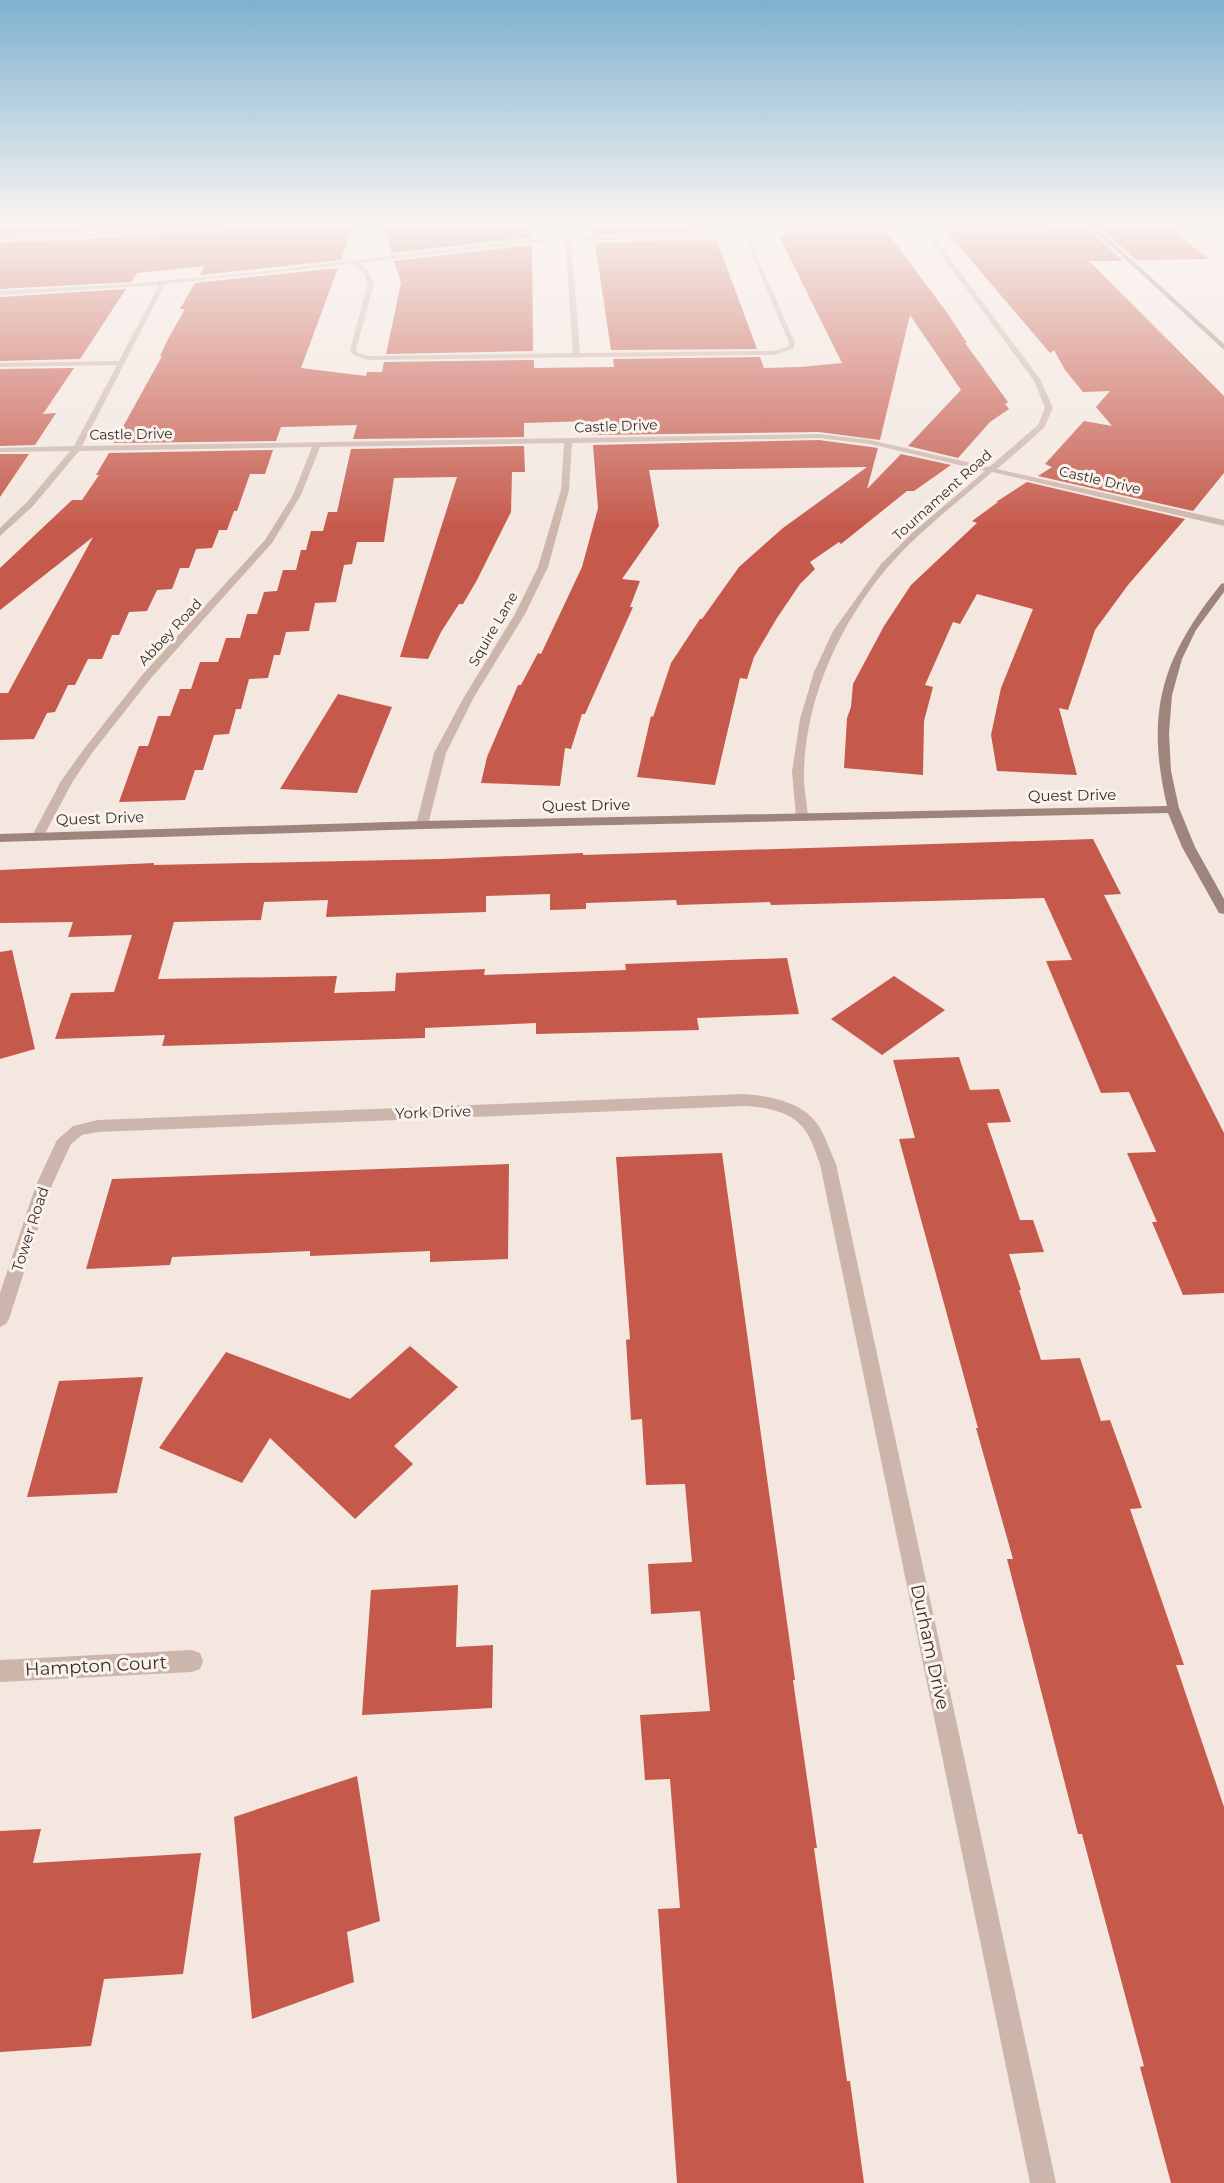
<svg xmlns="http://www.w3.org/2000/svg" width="1224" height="2183" viewBox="0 0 1224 2183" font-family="Montserrat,sans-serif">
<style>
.building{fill:#c5594b}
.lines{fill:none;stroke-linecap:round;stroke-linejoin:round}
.street{fill:#ccb6ab;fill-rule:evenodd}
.secondary{fill:#9f847c;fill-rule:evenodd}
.labels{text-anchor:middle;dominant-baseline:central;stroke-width:6;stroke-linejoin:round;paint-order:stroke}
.far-street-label{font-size:14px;fill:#392d2a;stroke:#faf2ec}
.street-label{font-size:15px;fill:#392d2a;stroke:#faf2ec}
.near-street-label{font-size:18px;fill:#392d2a;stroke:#faf2ec}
</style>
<rect width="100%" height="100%" fill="#f3e7e0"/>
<g class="building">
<path d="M 0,225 L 172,225 L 77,232 L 0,234 Z"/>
<path d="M 281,225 L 353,225 L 341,260 L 200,275 L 205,266 L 137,273 L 131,282 L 0,289 L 0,242 L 77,240 L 194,230 L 194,233 Z"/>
<path d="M 383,225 L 532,225 L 532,237 L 392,253 Z"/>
<path d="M 592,225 L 706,225 L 709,231 L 594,235 Z"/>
<path d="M 1170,228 L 1209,259 L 1136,260 L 1102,229 Z"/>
<path d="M 1090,230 L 1123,261 L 1089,261 L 1224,396 L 1224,473 L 1193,511 L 1038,476 L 1052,467 L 1045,464 L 1084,421 L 1112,426 L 1096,407 L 1110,391 L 1083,392 L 1065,370 L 1054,350 L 1050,353 L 946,231 Z"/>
<path d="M 887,232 L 948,314 L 967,343 L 965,343 L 1008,402 L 1005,404 L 1009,409 L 990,422 L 958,458 L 908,446 L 961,390 L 910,315 L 880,440 L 819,432 L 592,435 L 591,421 L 524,423 L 524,437 L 353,439 L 357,425 L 281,427 L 276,441 L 114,443 L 162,356 L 160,356 L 168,339 L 185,309 L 180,309 L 195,283 L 338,268 L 301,368 L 366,376 L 367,372 L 382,372 L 384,362 L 534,360 L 534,368 L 614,367 L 613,359 L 760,357 L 764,368 L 800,367 L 842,363 L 779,236 L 784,236 L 783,233 Z"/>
<path d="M 712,239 L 717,241 L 757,349 L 611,350 L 595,243 Z"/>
<path d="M 532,245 L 533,351 L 386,354 L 401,283 L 394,261 Z"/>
<path d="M 126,289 L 80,359 L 0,361 L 0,297 Z"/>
<path d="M 74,368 L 43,414 L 56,413 L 35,445 L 0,446 L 0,369 Z"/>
<path d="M 819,440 L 878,448 L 867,489 L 901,454 L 951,465 L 914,491 L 907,491 L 841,544 L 839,542 L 810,562 L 815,569 L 800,584 L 777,618 L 754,657 L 747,679 L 740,678 L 715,785 L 637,777 L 651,716 L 653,717 L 671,663 L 700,619 L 702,619 L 739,567 L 783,528 L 867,467 L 649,470 L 659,526 L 622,579 L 640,581 L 630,607 L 633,607 L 585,714 L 582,714 L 571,749 L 565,748 L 560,786 L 481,783 L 487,757 L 518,685 L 521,685 L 538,653 L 541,654 L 582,567 L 598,508 L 593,445 Z"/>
<path d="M 524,446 L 525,472 L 512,472 L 511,512 L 477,580 L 463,604 L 459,604 L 441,632 L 428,659 L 400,657 L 457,477 L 394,478 L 384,542 L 357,542 L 352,564 L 344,565 L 336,602 L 315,603 L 309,631 L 286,632 L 280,655 L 274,655 L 268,678 L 249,679 L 241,709 L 236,709 L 229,734 L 214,735 L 203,770 L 195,770 L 185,800 L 119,802 L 139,746 L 148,746 L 158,716 L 170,716 L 180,689 L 191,689 L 200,662 L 218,662 L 226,638 L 240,638 L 247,614 L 257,614 L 264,592 L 277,591 L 283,570 L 296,570 L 301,550 L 306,550 L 311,531 L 323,531 L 328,512 L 337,512 L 351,449 Z"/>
<path d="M 273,450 L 265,474 L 250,474 L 237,511 L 234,511 L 227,530 L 219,530 L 212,548 L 196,549 L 189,568 L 180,568 L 172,589 L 157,590 L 147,611 L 129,612 L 119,635 L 112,635 L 102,659 L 88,659 L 75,685 L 68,685 L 55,712 L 47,713 L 34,739 L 0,740 L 0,693 L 8,693 L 93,537 L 0,610 L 0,568 L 72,500 L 82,500 L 99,475 L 96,475 L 109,453 Z"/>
<path d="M 0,454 L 29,454 L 0,497 Z"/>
<path d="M 1027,482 L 1185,519 L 1128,585 L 1095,630 L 1068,710 L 1059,708 L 1077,775 L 997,771 L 991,735 L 1001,688 L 1033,609 L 977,594 L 960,624 L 953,622 L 925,685 L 933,687 L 924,721 L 923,775 L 844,768 L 847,718 L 851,707 L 853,684 L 884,626 L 911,585 L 977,523 L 972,521 L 998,502 L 996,502 Z"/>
<path d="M 338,694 L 392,707 L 357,793 L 280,789 Z"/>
<path d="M 1093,839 L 1121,894 L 1104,895 L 1224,1133 L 1224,1293 L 1183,1295 L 1152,1222 L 1157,1222 L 1127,1153 L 1156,1152 L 1129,1092 L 1101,1093 L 1046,961 L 1072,960 L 1044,898 L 771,905 L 770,902 L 677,905 L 676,900 L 586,903 L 586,909 L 550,910 L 550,894 L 486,896 L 486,912 L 326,917 L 328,900 L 264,902 L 261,920 L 174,922 L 158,979 L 337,976 L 334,993 L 395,991 L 396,973 L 485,969 L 484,975 L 626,970 L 625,964 L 787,958 L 799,1014 L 697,1018 L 699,1030 L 536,1034 L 536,1023 L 425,1028 L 425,1038 L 162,1046 L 165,1035 L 55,1039 L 71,993 L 114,992 L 132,935 L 68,937 L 73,922 L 0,923 L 0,870 L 154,863 L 154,865 L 441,859 L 583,853 L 583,855 Z"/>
<path d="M 12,950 L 35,1049 L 0,1059 L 0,952 Z"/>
<path d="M 894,976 L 945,1010 L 882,1055 L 831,1019 Z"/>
<path d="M 959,1057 L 970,1090 L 999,1089 L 1011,1122 L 987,1123 L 1020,1220 L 1033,1220 L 1044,1252 L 1009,1254 L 1021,1290 L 1019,1290 L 1041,1360 L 1080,1358 L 1101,1421 L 1110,1420 L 1142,1508 L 1130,1509 L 1184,1665 L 1176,1665 L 1224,1807 L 1224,2183 L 1171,2183 L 1140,2067 L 1144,2066 L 1082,1834 L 1078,1834 L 1007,1559 L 1013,1559 L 976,1428 L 978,1428 L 899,1139 L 915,1138 L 893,1060 Z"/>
<path d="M 722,1153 L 795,1680 L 793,1680 L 817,1848 L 814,1848 L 847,2081 L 850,2081 L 864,2183 L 677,2183 L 658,1909 L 680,1908 L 670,1779 L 645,1780 L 640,1715 L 710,1711 L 700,1611 L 651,1614 L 648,1564 L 692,1562 L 685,1484 L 646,1485 L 642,1419 L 631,1420 L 626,1340 L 630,1339 L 616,1157 Z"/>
<path d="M 509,1164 L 508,1259 L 430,1262 L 430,1251 L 310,1256 L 310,1251 L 172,1257 L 170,1265 L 86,1269 L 112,1179 Z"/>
<path d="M 410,1346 L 458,1387 L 394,1446 L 413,1464 L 355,1519 L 270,1438 L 242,1483 L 159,1448 L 226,1352 L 350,1399 Z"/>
<path d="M 143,1377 L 117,1493 L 27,1497 L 59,1381 Z"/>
<path d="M 458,1585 L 456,1647 L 493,1645 L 492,1708 L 362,1715 L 371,1590 Z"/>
<path d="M 357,1776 L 380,1921 L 347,1932 L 354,1982 L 252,2019 L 234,1817 Z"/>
<path d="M 41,1829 L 33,1863 L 201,1853 L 183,1974 L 104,1979 L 91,2046 L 0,2052 L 0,1831 Z"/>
</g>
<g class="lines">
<g class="street">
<path d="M 201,225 L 224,225 L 77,238 L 0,240 L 0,236 L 77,234 Z"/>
<path d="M 734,225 L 740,225 L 744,230 L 783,225 L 828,225 L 747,233 L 795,343 L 793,349 L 773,355 L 369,360 L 353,355 L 350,350 L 368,283 L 363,272 L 352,264 L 165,284 L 82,446 L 819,434 L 870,440 L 989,467 L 1038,425 L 1045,408 L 1034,381 L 919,225 L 925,225 L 1040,379 L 1053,408 L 1044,428 L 997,469 L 1224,520 L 1224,526 L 992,472 C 957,503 918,532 887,568 C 840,624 806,697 804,771 C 803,786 807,802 808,817 L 802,821 L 796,817 L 792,772 L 800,719 L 814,672 L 833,631 L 881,564 L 911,534 L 985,471 L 870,444 L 819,438 L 572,443 L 569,490 L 548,567 L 525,614 L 474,697 L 446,753 L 428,825 L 422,829 L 416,825 L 434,753 L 464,697 L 515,614 L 538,567 L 561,490 L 564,443 L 320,447 L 301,495 L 272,543 L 151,678 L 92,753 L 73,781 L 42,839 L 34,839 L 32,836 L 61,781 L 84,749 L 143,674 L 265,540 L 293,495 L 312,447 L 79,451 L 33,506 L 0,536 L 0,528 L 27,502 L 70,451 L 0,452 L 0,448 L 74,446 L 117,365 L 0,367 L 0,363 L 119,361 L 159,285 L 0,295 L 0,291 L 129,284 L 257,272 L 529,239 L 705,234 L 739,230 ZM 741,233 L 745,238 L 789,343 L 788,347 L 773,351 L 580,353 L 571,241 L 705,238 ZM 565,242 L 573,353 L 369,356 L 358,353 L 356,350 L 374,283 L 368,270 L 359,263 L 529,243 Z"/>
<path d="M 745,1094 C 770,1096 803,1102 818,1125 C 826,1137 830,1151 836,1164 L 1056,2183 L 1030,2183 L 820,1164 C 816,1154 813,1143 807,1133 C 795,1112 767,1107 745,1106 L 98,1132 L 82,1135 L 71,1144 L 52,1185 L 9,1319 L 6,1324 L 0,1327 L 0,1293 L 36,1185 L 57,1140 L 73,1126 L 98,1120 Z"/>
<path d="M 192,1650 L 200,1653 L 203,1661 L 200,1669 L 192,1672 L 0,1682 L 0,1660 Z"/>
</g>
<g class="secondary">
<path d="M 1088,225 L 1094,225 L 1224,344 L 1224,350 Z"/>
<path d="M 1224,583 L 1224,592 L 1196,630 L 1182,659 L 1172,695 L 1169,733 L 1171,771 L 1179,808 L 1195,847 L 1224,899 L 1224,914 L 1219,913 L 1182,847 L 1168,813 L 422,829 L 0,842 L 0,834 L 422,821 L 1167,806 C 1145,711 1162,658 1221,584 Z"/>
</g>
</g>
<linearGradient id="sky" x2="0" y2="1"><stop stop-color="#7db2d0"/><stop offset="0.42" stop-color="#faf4f1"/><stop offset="1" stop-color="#faf4f1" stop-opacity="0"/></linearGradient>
<rect width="1224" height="530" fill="url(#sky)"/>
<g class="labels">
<g class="far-street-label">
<text transform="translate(616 426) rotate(-2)">Castle Drive</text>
<text transform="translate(131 434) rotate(-1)">Castle Drive</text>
<text transform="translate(1100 480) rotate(13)">Castle Drive</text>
<text transform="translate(942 495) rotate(-42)">Tournament Road</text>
<text transform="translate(493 629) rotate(-60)">Squire Lane</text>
<text transform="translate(170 632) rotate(-47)">Abbey Road</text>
</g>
<g class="street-label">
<text transform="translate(1072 795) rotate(-1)">Quest Drive</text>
<text transform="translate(586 805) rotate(-1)">Quest Drive</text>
<text transform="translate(100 818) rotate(-2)">Quest Drive</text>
<text transform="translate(433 1112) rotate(-2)">York Drive</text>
<text transform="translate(30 1229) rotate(-72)">Tower Road</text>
</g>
<g class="near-street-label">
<text transform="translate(930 1647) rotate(78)">Durham Drive</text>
<text transform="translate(96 1666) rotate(-3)">Hampton Court</text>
</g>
</g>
</svg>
